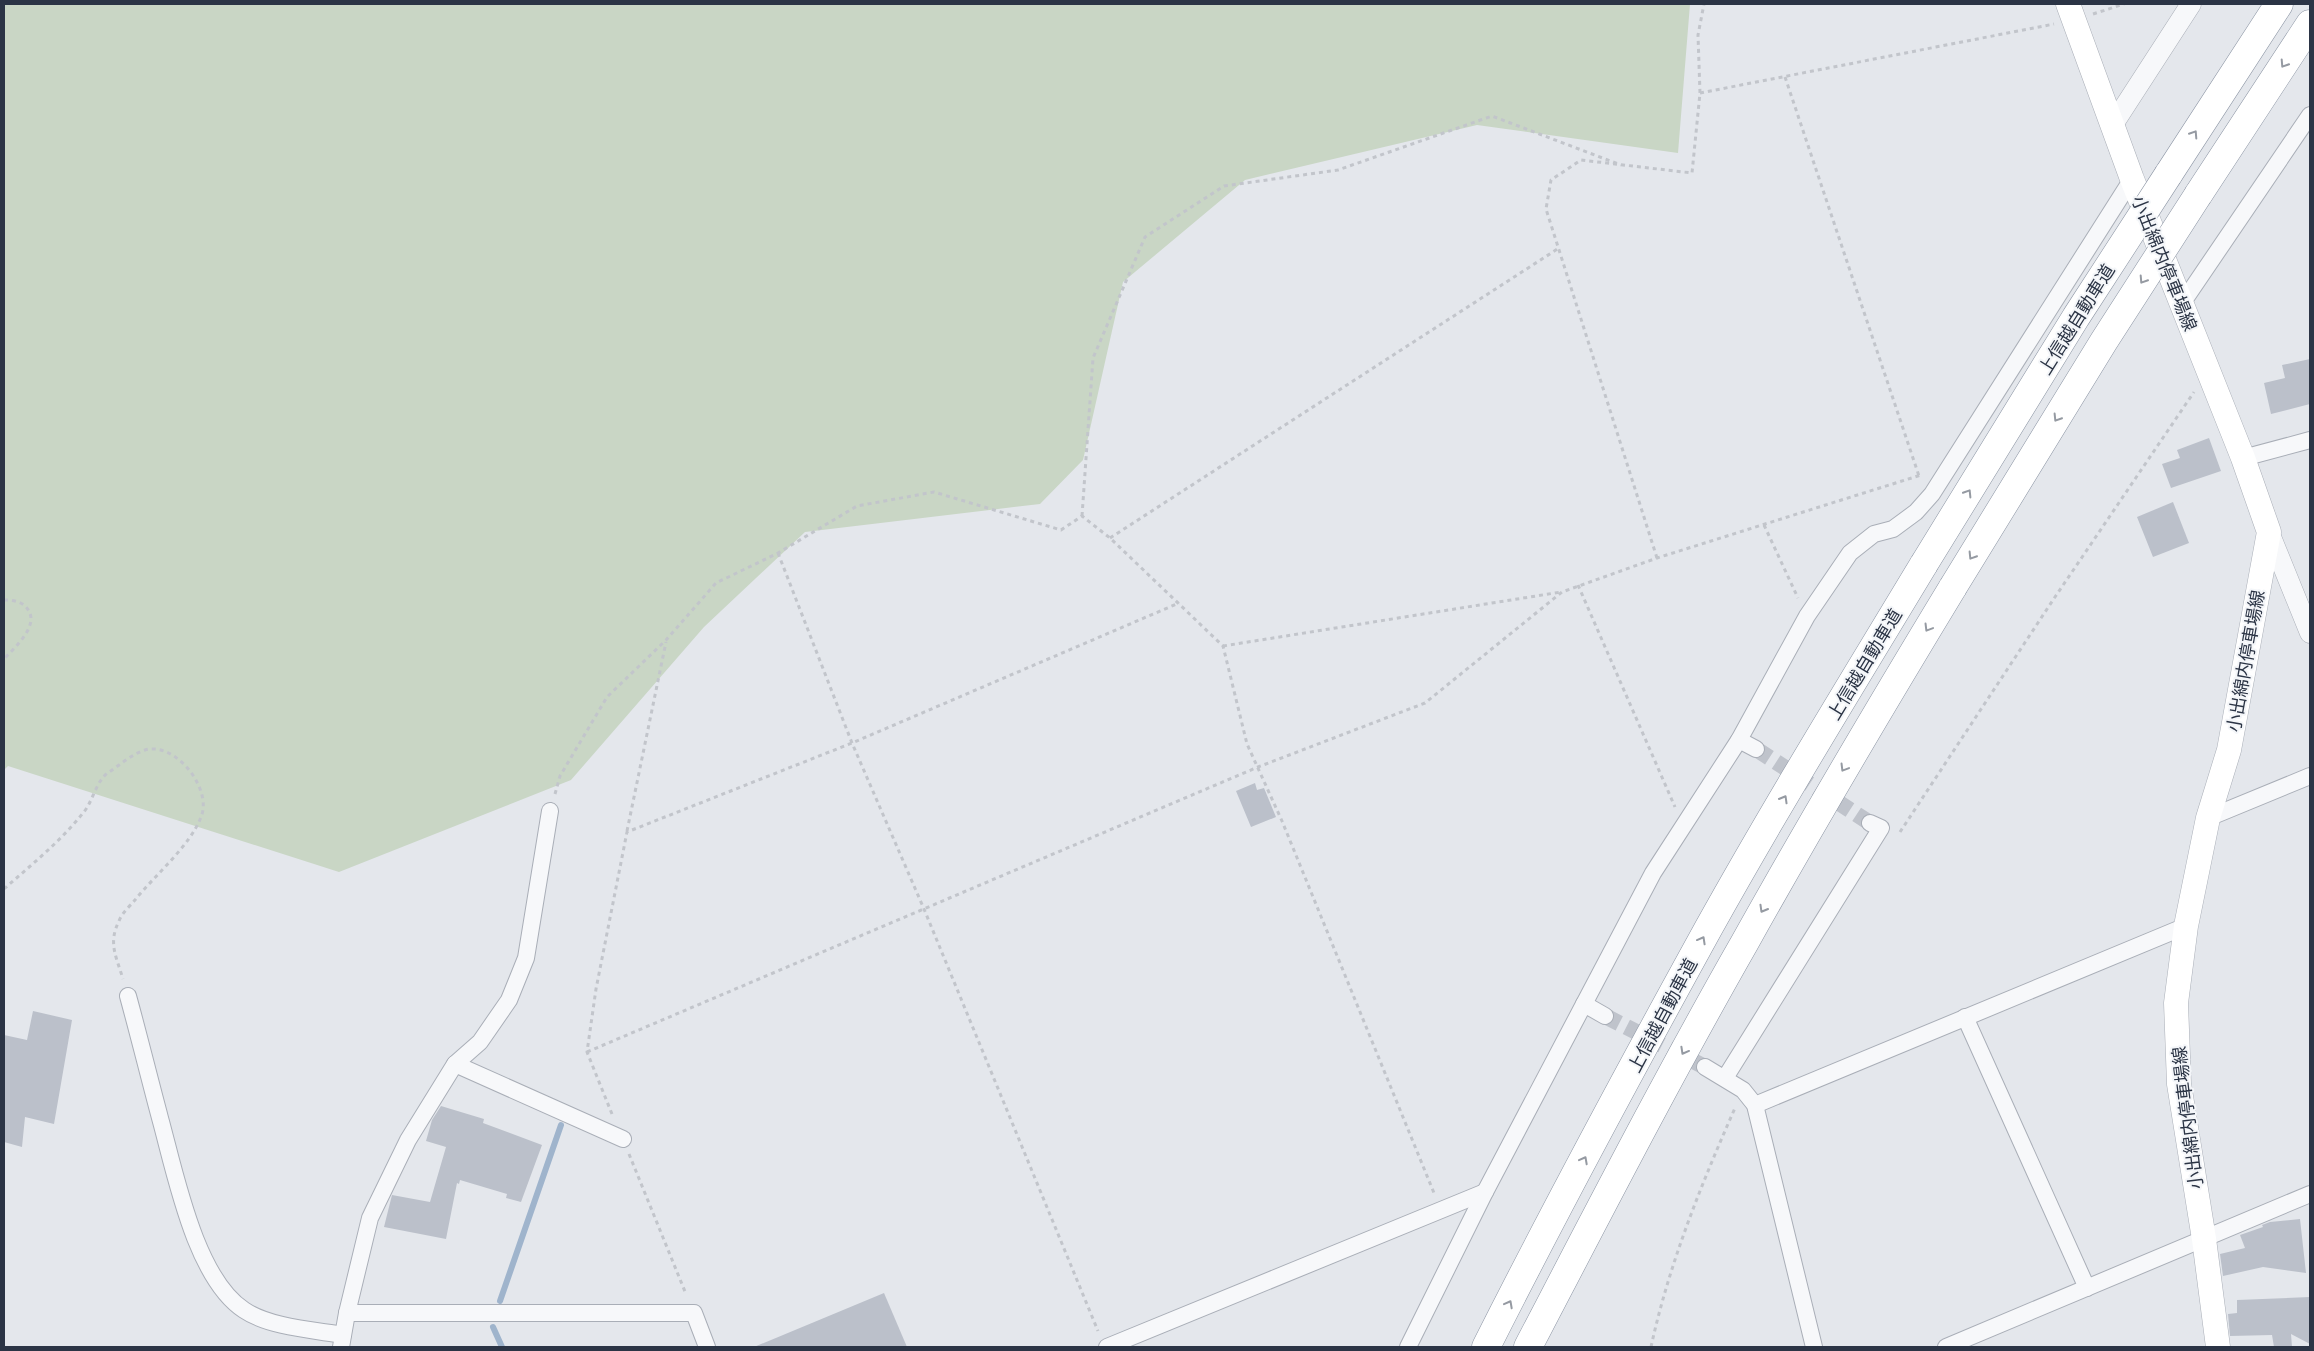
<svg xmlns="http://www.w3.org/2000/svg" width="2314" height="1351" viewBox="0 0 2314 1351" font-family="Barlow,'Noto Sans JP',sans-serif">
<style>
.green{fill:#c9d6c5}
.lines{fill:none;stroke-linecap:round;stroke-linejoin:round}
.stream{stroke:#9fb4cc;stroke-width:6}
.building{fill:#bbc0ca}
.minor-tunnel{stroke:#bfc3cb;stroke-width:16;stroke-dasharray:16 8;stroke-linecap:butt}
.minor-casing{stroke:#a9aeb7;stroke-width:18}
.tertiary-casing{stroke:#a9aeb7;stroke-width:21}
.secondary-casing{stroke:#a9aeb7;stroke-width:25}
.motorway-casing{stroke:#8b94a3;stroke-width:29}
.path{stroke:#c2c5cb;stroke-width:3;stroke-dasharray:4 4;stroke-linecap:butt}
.minor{stroke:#f7f8fa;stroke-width:16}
.tertiary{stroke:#f7f8fa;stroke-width:20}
.secondary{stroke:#fff;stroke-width:24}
.motorway{stroke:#fff;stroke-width:28}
.motorway-bridge-casing{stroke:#8b94a3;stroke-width:29;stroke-linecap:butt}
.motorway-bridge{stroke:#fff;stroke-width:28}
.oneway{stroke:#959aa2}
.labels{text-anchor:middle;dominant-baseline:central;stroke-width:4;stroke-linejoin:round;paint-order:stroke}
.street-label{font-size:18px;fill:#2b3445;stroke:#f4f6f9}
</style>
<rect width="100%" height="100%" fill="#e4e7ec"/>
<path class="green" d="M 4,4 L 1690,4 L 1678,153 L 1477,125 L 1245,180 L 1123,282 L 1083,460 L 1040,504 L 805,532 L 704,627 L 571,780 L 339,872 L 8,766 L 4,770 Z"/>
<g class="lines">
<g class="stream">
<path d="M 500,1301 L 561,1125"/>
<path d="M 493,1327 L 502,1347"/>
</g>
</g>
<g class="building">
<path d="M 2310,359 L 2310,404 L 2271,414 L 2264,383 L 2285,378 L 2282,365 Z"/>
<path d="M 2209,438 L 2221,471 L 2171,488 L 2162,464 L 2180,458 L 2177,450 Z"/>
<path d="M 2173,502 L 2189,543 L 2153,557 L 2137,517 Z"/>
<path d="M 1255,783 L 1257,790 L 1264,788 L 1276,817 L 1251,827 L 1236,791 Z"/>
<path d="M 33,1011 L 72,1020 L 54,1124 L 25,1117 L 22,1147 L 4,1142 L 4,1035 L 27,1040 Z"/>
<path d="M 441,1106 L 484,1119 L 483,1123 L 542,1145 L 521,1202 L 506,1198 L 507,1194 L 460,1180 L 459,1184 L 457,1183 L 446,1239 L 384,1227 L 392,1195 L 430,1202 L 446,1147 L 426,1141 L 432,1120 Z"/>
<path d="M 2300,1219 L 2306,1273 L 2263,1267 L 2223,1276 L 2220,1254 L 2245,1248 L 2240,1235 L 2263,1227 L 2262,1225 L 2270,1222 Z"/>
<path d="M 884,1293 L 907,1347 L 754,1347 Z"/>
<path d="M 2310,1297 L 2310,1344 L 2291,1334 L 2292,1347 L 2274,1347 L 2272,1335 L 2230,1336 L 2228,1314 L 2237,1313 L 2237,1300 Z"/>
</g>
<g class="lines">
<g class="minor-tunnel">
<path d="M 1756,749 L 1870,823"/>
<path d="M 1605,1016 L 1705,1067"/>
</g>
<defs>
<g id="minor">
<path d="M 2181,305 L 2310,115"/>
<path d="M 2243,458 L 2310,440"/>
<path d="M 1739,740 L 1756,749"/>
<path d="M 2208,818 L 2310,776"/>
<path d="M 128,996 C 139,1036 149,1077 160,1118 C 175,1172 195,1278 244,1310 C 269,1327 313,1330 343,1335"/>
<path d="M 1584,1004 L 1605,1016"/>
<path d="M 1965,1017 L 2087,1288"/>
<path d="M 455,1064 L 480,1042 L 509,1000 L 526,958 L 550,811"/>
<path d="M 1705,1067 L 1743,1090 L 1755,1105 L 1814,1347"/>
<path d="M 1725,1078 L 1881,828 L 1870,823"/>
<path d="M 1755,1105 L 2186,926"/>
<path d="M 347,1313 L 694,1313 L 707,1347"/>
<path d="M 341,1347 L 347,1313 L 370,1218 L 408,1140 L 455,1064 L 623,1139"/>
<path d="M 1107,1347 L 1485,1192"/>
<path d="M 1408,1347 L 1485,1192 L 1653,873 L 1739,740 L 1807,616 L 1850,553 L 1874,534 L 1893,529 L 1916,512 L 1932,494 L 2132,179"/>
<path d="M 1946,1347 L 2310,1194"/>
</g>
<g id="tertiary">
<path d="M 2112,126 L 2191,4"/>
<path d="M 2269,532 L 2310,633"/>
</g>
<path id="secondary" d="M 2068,4 L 2132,179 L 2243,458 L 2269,532 L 2229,750 L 2208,818 L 2186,926 L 2176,1003 L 2179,1084 L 2204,1239 L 2218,1347"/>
<g id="motorway">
<path d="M 2168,175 L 2279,4"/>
<path d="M 2198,195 L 2310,24"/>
<path d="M 1486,1347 C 1557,1206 1632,1067 1708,929 C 1777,805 1851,685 1924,564"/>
<path d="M 1528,1347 C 1599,1211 1669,1075 1745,942 C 1812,822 1882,704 1953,587"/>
</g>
</defs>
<use href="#minor" class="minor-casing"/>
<use href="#tertiary" class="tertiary-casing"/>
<use href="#secondary" class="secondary-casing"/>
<use href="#motorway" class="motorway-casing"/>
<g class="path">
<path d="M 2093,14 L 2124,4"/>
<path d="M 1785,77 L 1919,476"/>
<path d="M 1700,93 L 2054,24"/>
<path d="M 1082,516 L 1093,358 L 1145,237 L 1224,186 L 1338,170 L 1492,116 L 1621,165"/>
<path d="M 1764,525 L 1798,598"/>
<path d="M 1110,538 L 1559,248"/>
<path d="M 778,553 L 852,743 L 924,909 L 1098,1331"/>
<path d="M 1657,558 L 1546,209 L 1551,180 L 1581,160 L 1692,173 L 1700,93 L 1698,35 L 1704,4"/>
<path d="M 1578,585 L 1675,807"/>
<path d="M 4,600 C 11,600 21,601 26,607 C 42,624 15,647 4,659"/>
<path d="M 1223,646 L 1561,592"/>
<path d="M 555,794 L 560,776 L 607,697 L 666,640 L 716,583 L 778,553 L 857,506 L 934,492 L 1061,530 L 1082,516 L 1110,538 L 1223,646 L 1247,744 L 1282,821 L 1434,1193"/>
<path d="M 627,831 L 666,642"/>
<path d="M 1900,832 L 2053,600 L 2194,392"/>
<path d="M 4,889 C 31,865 60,842 83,813 C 93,802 96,780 109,772 C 120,765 132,754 145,750 C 175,741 213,789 201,817 C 190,846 155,875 135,900 C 130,906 122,913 119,921 C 108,943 116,956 123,979"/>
<path d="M 587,1052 L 1258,767 L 1425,703 L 1562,592 L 1657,558 L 1921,475"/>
<path d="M 612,1114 L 587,1052 L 596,989 L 627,832 L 852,743 L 1179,603"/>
<path d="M 629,1154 L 686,1294"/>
<path d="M 1651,1347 C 1669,1264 1701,1185 1735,1108"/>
</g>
<use href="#minor" class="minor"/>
<use href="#tertiary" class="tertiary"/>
<use href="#secondary" class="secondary"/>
<use href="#motorway" class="motorway"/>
<defs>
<g id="motorway-bridge">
<path d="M 1924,564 L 2076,317 L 2168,175"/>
<path d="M 1953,587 L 2104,341 L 2198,195"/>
</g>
</defs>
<use href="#motorway-bridge" class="motorway-bridge-casing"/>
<use href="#motorway-bridge" class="motorway-bridge"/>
</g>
<defs><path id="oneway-chevron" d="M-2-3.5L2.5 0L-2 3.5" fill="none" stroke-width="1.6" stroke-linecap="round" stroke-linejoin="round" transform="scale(1.25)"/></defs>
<g class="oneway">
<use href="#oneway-chevron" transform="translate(2284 64) rotate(123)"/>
<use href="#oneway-chevron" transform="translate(2194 134) rotate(-57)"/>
<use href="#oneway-chevron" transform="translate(2143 280) rotate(123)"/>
<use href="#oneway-chevron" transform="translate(2057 418) rotate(122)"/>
<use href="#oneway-chevron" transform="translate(1968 493) rotate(-58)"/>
<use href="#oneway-chevron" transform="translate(1972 556) rotate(122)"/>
<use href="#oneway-chevron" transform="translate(1928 628) rotate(121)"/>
<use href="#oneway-chevron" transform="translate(1844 768) rotate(121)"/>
<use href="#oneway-chevron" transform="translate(1784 799) rotate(-60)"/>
<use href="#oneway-chevron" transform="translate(1763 909) rotate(120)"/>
<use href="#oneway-chevron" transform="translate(1702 940) rotate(-61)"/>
<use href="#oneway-chevron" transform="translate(1684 1051) rotate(119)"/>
<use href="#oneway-chevron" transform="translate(1584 1160) rotate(-62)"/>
<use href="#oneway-chevron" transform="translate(1509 1304) rotate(-62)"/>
</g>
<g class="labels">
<g class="street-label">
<text transform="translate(2165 263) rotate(68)">小出綿内停車場線</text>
<text transform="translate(2076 319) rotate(-58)">上信越自動車道</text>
<text transform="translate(2245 661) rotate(-80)">小出綿内停車場線</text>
<text transform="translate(1864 664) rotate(-59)">上信越自動車道</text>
<text transform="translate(1662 1015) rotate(-62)">上信越自動車道</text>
<text transform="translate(2187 1118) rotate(-97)">小出綿内停車場線</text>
</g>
</g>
<rect width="2314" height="1351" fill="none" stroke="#2b3445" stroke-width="10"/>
</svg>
